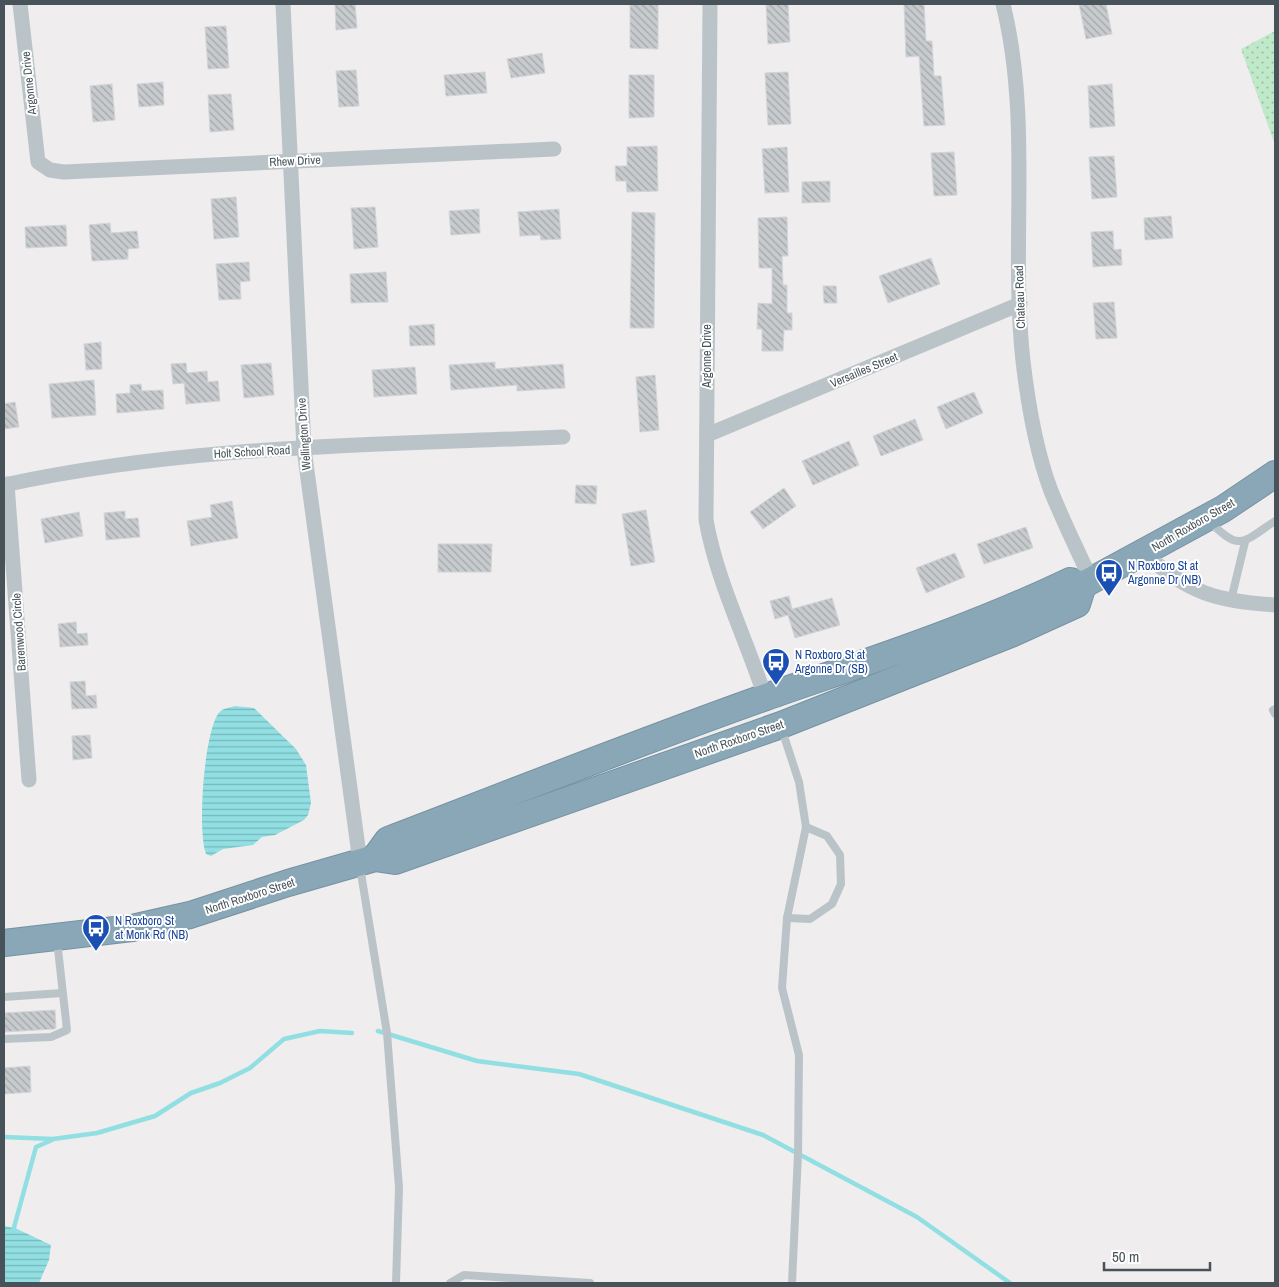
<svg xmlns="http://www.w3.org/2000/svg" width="1279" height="1287" viewBox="0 0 1279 1287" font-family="'Archivo Narrow',sans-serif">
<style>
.grass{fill:url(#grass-dots)}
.water{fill:url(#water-rules)}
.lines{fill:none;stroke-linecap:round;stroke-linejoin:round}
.stream{stroke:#91dfe2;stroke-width:4.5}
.building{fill:url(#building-back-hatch);stroke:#d2d4d8}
.highway-casing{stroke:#7592a3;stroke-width:28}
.lane{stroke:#bac4c8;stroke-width:8}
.street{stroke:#bac4c8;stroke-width:15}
.highway{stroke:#8aa7b7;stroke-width:26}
.labels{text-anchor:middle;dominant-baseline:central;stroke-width:4;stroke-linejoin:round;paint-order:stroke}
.street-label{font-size:12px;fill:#475358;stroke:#fff}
.transit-label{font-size:12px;fill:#164399;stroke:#fff;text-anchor:start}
</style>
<defs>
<pattern id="grass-dots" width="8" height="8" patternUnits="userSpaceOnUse" patternTransform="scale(1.25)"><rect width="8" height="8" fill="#bfe9c8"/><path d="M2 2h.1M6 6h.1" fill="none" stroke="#9dbfa5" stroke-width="1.8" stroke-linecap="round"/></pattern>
<pattern id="water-rules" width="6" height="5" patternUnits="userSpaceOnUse" patternTransform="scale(1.25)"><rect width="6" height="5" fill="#91dfe2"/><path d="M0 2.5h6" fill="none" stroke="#78b7ba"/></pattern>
<pattern id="building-back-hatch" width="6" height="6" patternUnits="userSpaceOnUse" patternTransform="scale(1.25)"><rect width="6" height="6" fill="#c7cbce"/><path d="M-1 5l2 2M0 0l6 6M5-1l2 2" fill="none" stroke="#a3a7aa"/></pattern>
</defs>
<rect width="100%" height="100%" fill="#efeded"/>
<path class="grass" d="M 1275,31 L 1275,145 L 1241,49 Z"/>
<g class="water">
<path d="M 235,706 L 254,708 L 296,749 L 306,765 L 311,803 L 308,815 L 304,820 L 275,835 L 262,837 L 253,845 L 223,849 L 211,856 L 206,854 C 197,830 204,735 218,714 C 222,708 229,708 235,706 Z"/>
<path d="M 4,1226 L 15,1228 L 51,1245 L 49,1260 L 39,1283 L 4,1283 Z"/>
</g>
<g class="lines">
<g class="stream">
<path d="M 378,1031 L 477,1061 L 579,1074 L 763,1135 L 917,1217 L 1010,1283"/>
<path d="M 4,1137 L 53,1139 L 97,1133 L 155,1116 L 191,1093 L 220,1083 L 250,1068 L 284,1039 L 320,1031 L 352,1033"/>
<path d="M 13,1231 L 36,1147 L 52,1140"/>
</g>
</g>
<g class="building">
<path d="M 335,4 L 355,4 L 357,28 L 336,30 Z"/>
<path d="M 630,4 L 658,4 L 658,49 L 630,48 Z"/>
<path d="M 766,4 L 788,4 L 790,42 L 768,44 Z"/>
<path d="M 904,4 L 924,4 L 926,41 L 932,41 L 934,76 L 941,76 L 945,125 L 924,126 L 919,56 L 906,57 Z"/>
<path d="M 1079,4 L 1106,4 L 1112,34 L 1086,39 Z"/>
<path d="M 226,26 L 229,68 L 208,69 L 205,27 Z"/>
<path d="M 542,53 L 545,73 L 511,78 L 507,59 Z"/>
<path d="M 356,70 L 359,106 L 339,107 L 336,71 Z"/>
<path d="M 485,72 L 487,93 L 446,96 L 444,75 Z"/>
<path d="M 788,72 L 791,124 L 768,125 L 765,73 Z"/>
<path d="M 629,75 L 654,75 L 654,117 L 629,118 Z"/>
<path d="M 163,82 L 164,105 L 139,107 L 137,84 Z"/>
<path d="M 112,84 L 115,120 L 93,122 L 90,86 Z"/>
<path d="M 1112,84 L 1115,126 L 1090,128 L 1088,86 Z"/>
<path d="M 231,94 L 234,130 L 210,132 L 208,95 Z"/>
<path d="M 657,146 L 658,191 L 627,192 L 626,181 L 616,181 L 615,166 L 627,166 L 627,147 Z"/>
<path d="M 787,147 L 789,192 L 765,193 L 762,149 Z"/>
<path d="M 954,152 L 957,195 L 934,196 L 931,153 Z"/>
<path d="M 1114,156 L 1117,197 L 1092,199 L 1089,157 Z"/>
<path d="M 830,181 L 830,202 L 802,203 L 802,182 Z"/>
<path d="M 236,197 L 239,237 L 214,239 L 211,199 Z"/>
<path d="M 375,207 L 378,247 L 354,249 L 351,208 Z"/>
<path d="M 479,209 L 480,233 L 451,235 L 449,211 Z"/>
<path d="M 559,209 L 561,239 L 541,240 L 540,235 L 520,236 L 518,212 Z"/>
<path d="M 632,212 L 655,213 L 654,328 L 630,328 Z"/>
<path d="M 1171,216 L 1173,238 L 1145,240 L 1144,218 Z"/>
<path d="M 787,217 L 788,256 L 782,256 L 783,285 L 787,285 L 787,313 L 792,313 L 792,330 L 784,330 L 783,351 L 762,351 L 762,329 L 757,329 L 758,303 L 772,304 L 772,268 L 759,268 L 758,218 Z"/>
<path d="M 110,223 L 111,233 L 137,231 L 139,248 L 128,249 L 128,259 L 92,261 L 89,225 Z"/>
<path d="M 66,225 L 67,246 L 26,248 L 25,227 Z"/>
<path d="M 1113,231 L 1114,250 L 1121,249 L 1122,265 L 1093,267 L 1091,232 Z"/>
<path d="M 931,258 L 940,284 L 888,303 L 879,276 Z"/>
<path d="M 249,262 L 250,281 L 240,282 L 241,299 L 219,300 L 216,264 Z"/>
<path d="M 386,272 L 388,302 L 351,303 L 350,274 Z"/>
<path d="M 823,286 L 836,286 L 837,303 L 824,303 Z"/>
<path d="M 1114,302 L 1117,338 L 1096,339 L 1093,303 Z"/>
<path d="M 434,324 L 435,345 L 410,346 L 409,326 Z"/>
<path d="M 101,342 L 102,369 L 86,370 L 84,344 Z"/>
<path d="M 495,362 L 495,369 L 563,364 L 565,388 L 517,391 L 517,385 L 451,390 L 449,365 Z"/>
<path d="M 186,363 L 187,373 L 207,371 L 208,382 L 218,381 L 220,401 L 186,404 L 184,383 L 173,384 L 171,364 Z"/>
<path d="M 271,363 L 274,395 L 244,398 L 241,365 Z"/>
<path d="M 415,367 L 417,394 L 374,397 L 372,370 Z"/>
<path d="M 655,375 L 659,430 L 640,432 L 636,377 Z"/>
<path d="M 94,380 L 96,415 L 52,418 L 49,384 Z"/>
<path d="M 141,384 L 142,391 L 163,390 L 164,409 L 117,413 L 116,394 L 130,393 L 130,385 Z"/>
<path d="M 974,392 L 983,413 L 946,429 L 937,407 Z"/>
<path d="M 15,402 L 19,427 L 4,429 L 4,404 Z"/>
<path d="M 915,419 L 923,440 L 881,456 L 873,436 Z"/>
<path d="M 849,441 L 859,465 L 813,485 L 802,461 Z"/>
<path d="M 576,485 L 597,486 L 596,504 L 575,503 Z"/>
<path d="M 784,488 L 796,506 L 763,529 L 750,512 Z"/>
<path d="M 232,501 L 238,538 L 191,546 L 187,521 L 212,517 L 210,505 Z"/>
<path d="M 646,510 L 655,562 L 631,566 L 622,514 Z"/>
<path d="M 125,511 L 125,519 L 138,518 L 140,537 L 106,540 L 104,513 Z"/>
<path d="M 79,512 L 83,536 L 45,543 L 41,519 Z"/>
<path d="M 1026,527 L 1033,548 L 984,564 L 977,544 Z"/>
<path d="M 438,544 L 492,544 L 491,572 L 438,572 Z"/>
<path d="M 955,553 L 965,577 L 926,593 L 916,568 Z"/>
<path d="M 789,596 L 792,609 L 832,598 L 840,625 L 795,638 L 788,615 L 775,619 L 770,601 Z"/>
<path d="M 76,622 L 77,634 L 87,633 L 88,645 L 60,647 L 58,624 Z"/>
<path d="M 85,681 L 86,696 L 96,695 L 97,708 L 72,709 L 70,682 Z"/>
<path d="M 90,735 L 92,758 L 73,760 L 72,736 Z"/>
<path d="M 55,1010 L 56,1028 L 54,1029 L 4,1032 L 4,1013 Z"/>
<path d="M 30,1066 L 31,1092 L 4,1094 L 4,1068 Z"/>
</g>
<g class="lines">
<defs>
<g id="highway">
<path d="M 375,858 L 388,840 C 514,792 639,742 766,697 C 869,661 972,628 1070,581 L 1083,585 L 1223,509 L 1275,474"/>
<path d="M 4,943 L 132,928 L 190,915 L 288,883 L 375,858 L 395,861 L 781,725 L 1011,634 L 1077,604 L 1083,585"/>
</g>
</defs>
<use href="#highway" class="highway-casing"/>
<g class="lane">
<path d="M 1209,521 C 1240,552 1242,543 1275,521"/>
<path d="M 1231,600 L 1245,542"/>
<path d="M 1275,709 L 1273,710 L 1275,714"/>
<path d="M 782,730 L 799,782 L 806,827 L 787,918 L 782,988 L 799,1055 L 798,1154 L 792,1283"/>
<path d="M 360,867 L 387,1033 L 399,1188 L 396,1283"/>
<path d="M 787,918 L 810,919 L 832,904 L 841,884 L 840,855 L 827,836 L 806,827"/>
<path d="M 4,997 L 62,993"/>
<path d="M 4,1039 L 51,1037 L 67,1030 L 57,940"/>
<path d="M 450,1283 L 464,1275 L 590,1283"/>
</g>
<g class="street">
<path d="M 20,4 L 38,162 L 50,170 L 64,172 L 554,149"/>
<path d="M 283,4 L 304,449 L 360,862"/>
<path d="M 710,4 L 706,520 C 717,582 746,638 765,697"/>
<path d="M 1003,4 C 1032,121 1010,243 1023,361 C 1028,404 1036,451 1051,491 C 1063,521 1078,551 1091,580"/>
<path d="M 707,435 L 1020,304"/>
<path d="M 7,484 L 29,780"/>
<path d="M 4,485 C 187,445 376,445 563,437"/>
<path d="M 1143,553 C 1192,594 1212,600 1275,605"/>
</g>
<use href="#highway" class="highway"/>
</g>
<defs>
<symbol id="bus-pin" viewBox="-11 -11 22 30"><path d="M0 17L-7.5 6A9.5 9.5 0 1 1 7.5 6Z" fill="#1a4fb4" stroke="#fff"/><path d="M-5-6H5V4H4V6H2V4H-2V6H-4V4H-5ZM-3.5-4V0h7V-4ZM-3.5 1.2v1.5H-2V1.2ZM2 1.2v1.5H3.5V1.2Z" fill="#fff"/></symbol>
</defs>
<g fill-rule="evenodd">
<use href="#bus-pin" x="1093" y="557" width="32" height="43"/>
<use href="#bus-pin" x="760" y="646" width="32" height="43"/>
<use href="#bus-pin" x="80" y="912" width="32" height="43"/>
</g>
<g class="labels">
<g class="street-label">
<text transform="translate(29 83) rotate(-96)">Argonne Drive</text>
<text transform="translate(295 161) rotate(-3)">Rhew Drive</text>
<text transform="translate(1020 297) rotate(-92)">Chateau Road</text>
<text transform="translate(707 356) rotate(-90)">Argonne Drive</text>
<text transform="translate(864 370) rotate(-23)">Versailles Street</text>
<text transform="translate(304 434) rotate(-94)">Wellington Drive</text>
<text transform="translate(252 452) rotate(-3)">Holt School Road</text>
<text transform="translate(1193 525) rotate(-30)">North Roxboro Street</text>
<text transform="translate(19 632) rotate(-94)">Barenwood Circle</text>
<text transform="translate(739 739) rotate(-19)">North Roxboro Street</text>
<text transform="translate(250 896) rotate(-18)">North Roxboro Street</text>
</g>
<g class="transit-label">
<text x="1128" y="566">N Roxboro St at<tspan x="1128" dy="14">Argonne Dr (NB)</tspan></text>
<text x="795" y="655">N Roxboro St at<tspan x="795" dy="14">Argonne Dr (SB)</tspan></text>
<text x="115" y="921">N Roxboro St<tspan x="115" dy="14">at Monk Rd (NB)</tspan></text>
</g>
</g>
<rect width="1279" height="1287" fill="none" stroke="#475358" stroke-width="10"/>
<path d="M1104 1262v8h106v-8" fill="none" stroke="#475358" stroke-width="2.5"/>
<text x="1112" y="1262" font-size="15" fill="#475358" stroke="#ffffff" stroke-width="4" paint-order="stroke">50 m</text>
</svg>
